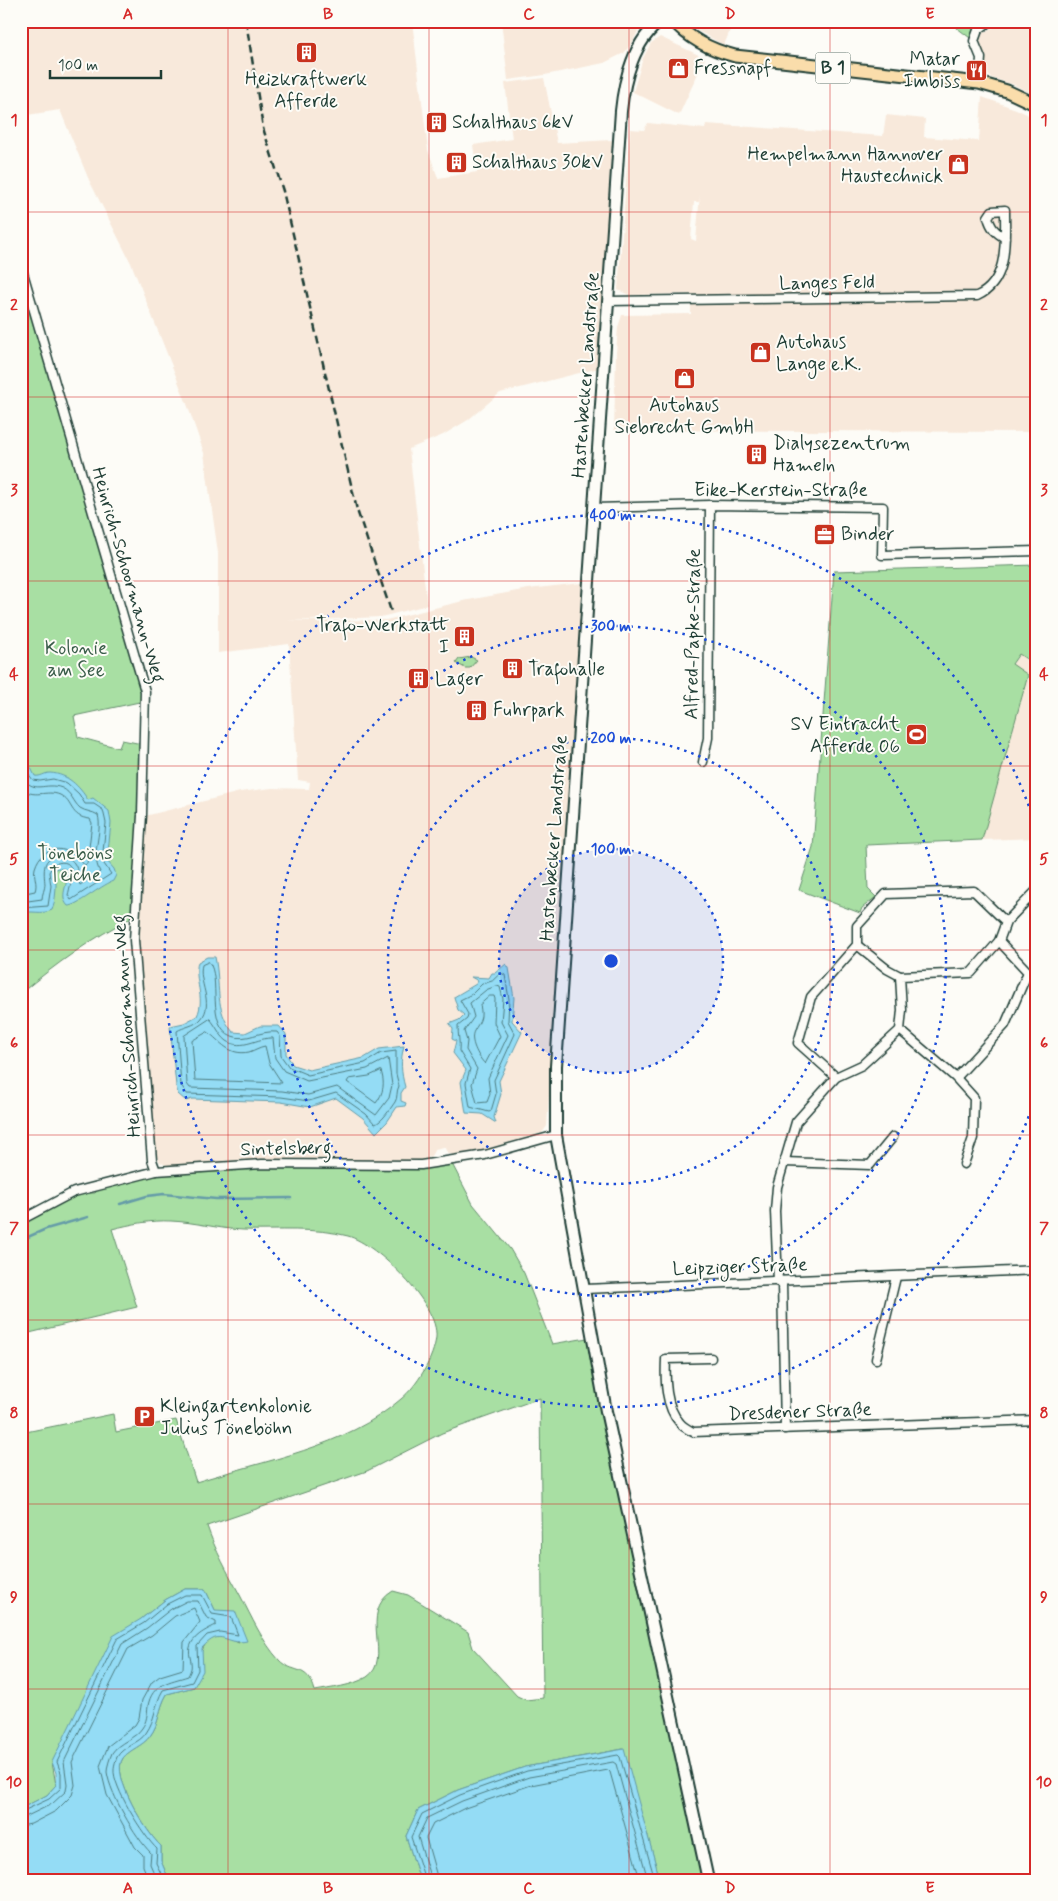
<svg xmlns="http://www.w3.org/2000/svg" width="1058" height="1901" viewBox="0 0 1058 1901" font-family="Mynerve,sans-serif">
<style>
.built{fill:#f8e9db;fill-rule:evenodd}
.green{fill:#a8dfa3;stroke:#648e6c;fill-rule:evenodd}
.water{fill:#94dcf5;stroke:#659ca8}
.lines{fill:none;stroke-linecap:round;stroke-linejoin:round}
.shore{stroke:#4e7d81;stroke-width:1}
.stream{stroke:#659ca8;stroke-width:2.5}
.minor-casing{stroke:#1f3d34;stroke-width:11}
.secondary-casing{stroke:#1f3d34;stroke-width:14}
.primary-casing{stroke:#1f3d34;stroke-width:15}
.minor{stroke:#fdfcf7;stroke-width:8}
.secondary{stroke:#fdfcf7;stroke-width:10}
.primary{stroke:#faddab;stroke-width:11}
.rail{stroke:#1f3d34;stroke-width:2.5;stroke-dasharray:8 4;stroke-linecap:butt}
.grid{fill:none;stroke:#d62828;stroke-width:1;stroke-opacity:0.55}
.ring{fill:none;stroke:#1d4ed8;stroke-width:2.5;stroke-dasharray:2.5 5}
.labels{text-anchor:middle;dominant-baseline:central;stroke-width:4;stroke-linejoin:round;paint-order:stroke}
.shield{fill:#fdfcf7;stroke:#62766e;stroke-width:1}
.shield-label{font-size:18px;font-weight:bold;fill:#1f3d34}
.poi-label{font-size:19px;fill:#1f3d34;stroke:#fdfcf7;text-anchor:start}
.street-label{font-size:19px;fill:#1f3d34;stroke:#fdfcf7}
.park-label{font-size:19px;fill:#3a5d4a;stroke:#fdfcf7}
.centre{fill:#1d4ed8;stroke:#fdfcf7;stroke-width:2.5}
.ring-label{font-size:15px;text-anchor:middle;font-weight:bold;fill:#1d4ed8;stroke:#fdfcf7;stroke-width:4;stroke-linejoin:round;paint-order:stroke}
.neatline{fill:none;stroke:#d62828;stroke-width:2}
.grid-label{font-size:16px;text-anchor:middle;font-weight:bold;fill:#d62828}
</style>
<rect width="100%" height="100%" fill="#fdfcf7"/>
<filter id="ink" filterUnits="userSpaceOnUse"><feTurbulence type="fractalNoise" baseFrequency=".02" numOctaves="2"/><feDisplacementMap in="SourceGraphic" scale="10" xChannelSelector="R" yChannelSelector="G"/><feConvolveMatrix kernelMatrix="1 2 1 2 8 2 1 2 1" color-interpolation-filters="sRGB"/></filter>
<g filter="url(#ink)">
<g class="built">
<path d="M 21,21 L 412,21 L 428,150 L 438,178 L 477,172 L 473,145 L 512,139 L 505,83 L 544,78 L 557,143 L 612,140 L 599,368 L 500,393 L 468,420 L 443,435 L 409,449 L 427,605 L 381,617 L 287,621 L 386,620 L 463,601 L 528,589 L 582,583 L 547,1126 L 542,1133 L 458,1157 L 448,1153 L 444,1147 L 435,1149 L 431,1156 L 424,1160 L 276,1160 L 168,1166 L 160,1162 L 156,1155 L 137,941 L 145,816 L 240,792 L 272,788 L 309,789 L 310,782 L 298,780 L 289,644 L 218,653 L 218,553 L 204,453 L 187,404 L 131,263 L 89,180 L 60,110 L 21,116 Z"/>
<path d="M 501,21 L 643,21 L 632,43 L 624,53 L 604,63 L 545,75 L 508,80 Z"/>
<path d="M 689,21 L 734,21 L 724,45 L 698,31 Z"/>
<path d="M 1004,21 L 1037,21 L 1037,96 L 1012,84 L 991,78 L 985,69 L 980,41 L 983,33 Z"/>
<path d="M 660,37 L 705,58 L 679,115 L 633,92 L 643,58 L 651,43 Z"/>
<path d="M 982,97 L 1016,109 L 1037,119 L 1037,432 L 614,430 L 616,353 L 618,327 L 622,315 L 691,314 L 691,294 L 629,295 L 618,290 L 630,129 L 644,130 L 648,123 L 705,129 L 706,124 L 883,136 L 886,115 L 925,119 L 924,137 L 979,141 ZM 700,193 L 696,241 L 691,239 L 694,202 L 699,202 Z"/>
<path d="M 1037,627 L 1037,838 L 982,840 L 1028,675 L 1012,665 Z"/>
</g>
<g class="green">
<path d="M 948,21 L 990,21 L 974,41 Z"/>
<path d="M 21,273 L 144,701 L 74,716 L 78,737 L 119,748 L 122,740 L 142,744 L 140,818 L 133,917 C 92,938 56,964 21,993 Z"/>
<path d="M 1037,565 L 1037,653 L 1031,662 L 1019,654 L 1012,664 L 1028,675 L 982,840 L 866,845 L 868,889 L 876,897 L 862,908 L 860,913 L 799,890 L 813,847 L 834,571 Z"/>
<path d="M 471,657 L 477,660 L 470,668 L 465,668 L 456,663 L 459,659 Z"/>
<path d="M 451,1162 L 473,1204 L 510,1249 L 524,1273 L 552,1344 L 593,1337 L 708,1880 L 660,1880 L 623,1749 L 525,1767 L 458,1790 L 418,1810 L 406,1836 L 420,1880 L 169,1880 L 161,1861 L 161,1846 C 147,1834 110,1775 123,1758 C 130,1749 143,1746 150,1736 C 160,1723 158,1709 167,1694 L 194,1687 C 198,1671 198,1635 221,1637 C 227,1638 234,1641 239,1643 L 215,1610 L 205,1589 L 185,1589 L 165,1600 L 141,1619 L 52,1762 L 56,1785 L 47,1795 L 24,1807 L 21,1814 L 21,1433 L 113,1414 L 116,1432 L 176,1420 L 196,1482 C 265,1460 345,1448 401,1399 C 417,1386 434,1358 436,1337 C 439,1305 377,1244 348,1236 C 315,1227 277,1231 243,1230 C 219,1229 195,1222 171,1221 C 151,1220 132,1224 112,1229 L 137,1307 L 21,1335 L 21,1223 L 81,1193 L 95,1193 L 100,1187 L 158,1174 L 262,1164 ZM 540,1398 L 543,1698 L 526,1700 L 517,1696 L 473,1648 L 468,1632 L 408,1595 L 393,1591 C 357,1612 394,1659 367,1677 C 352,1686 331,1688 315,1691 C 308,1664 292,1674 279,1660 C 262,1641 252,1618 240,1595 C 228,1573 215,1550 207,1526 L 367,1471 L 442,1433 Z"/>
</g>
<g class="water">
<path d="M 21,759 L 30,766 L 35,776 C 41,777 44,773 50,773 C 68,774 79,786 88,800 L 93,798 L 109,811 L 111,823 L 107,861 L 114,869 L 116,875 L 113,881 C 100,886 77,906 68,906 C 57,894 72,882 65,869 L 56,868 C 53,875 56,878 56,885 C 56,892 55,903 52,910 C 42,915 32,910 21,913 Z"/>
<path d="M 207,957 L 215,957 C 221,984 214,1010 233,1032 L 245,1033 L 260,1026 L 279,1026 L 286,1034 L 286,1054 L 293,1065 L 309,1070 L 364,1058 L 379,1049 L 404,1046 C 400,1060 401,1073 405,1087 L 401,1093 L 401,1101 L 406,1103 L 405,1106 L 397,1107 L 387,1122 L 376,1133 L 363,1118 L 336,1098 L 310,1107 L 281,1102 L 192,1099 L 186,1101 L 178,1094 L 176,1086 L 170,1026 L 184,1023 L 197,1016 C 206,997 193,980 198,962 Z"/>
<path d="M 506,964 L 509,968 L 514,998 L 512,1021 L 522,1032 L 499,1081 L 501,1094 L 494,1117 L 496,1123 L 482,1114 L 466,1113 L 461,1082 L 466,1070 L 453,1053 L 456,1041 L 452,1039 L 453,1029 L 449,1024 L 459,1020 L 464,1015 L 458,1010 L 454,997 L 476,984 L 478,981 L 471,977 L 489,978 L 492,973 L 495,973 Z"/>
<path d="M 185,1589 L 205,1589 L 215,1610 L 235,1611 L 247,1641 C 225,1646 222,1626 202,1648 L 203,1671 L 194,1687 L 167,1694 C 158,1709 160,1723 150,1736 C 143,1746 130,1749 123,1758 C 110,1775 147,1834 161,1846 L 161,1861 L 169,1880 L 24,1880 L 21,1865 L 21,1814 L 24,1807 L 47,1795 L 56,1785 L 56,1773 L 52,1762 L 113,1636 L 141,1619 L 165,1600 Z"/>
<path d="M 624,1749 L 660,1880 L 420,1880 L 406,1836 L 418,1810 L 458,1790 L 525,1767 Z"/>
</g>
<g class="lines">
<g class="shore">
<path d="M 21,764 L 33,780 L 40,781 L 53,779 L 67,783 L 79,794 L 85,804 L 94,804 L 103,810 L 106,823 L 102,861 L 111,874 L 71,900 L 68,895 C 71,883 79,855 54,864 L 49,872 L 51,886 L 48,906 L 21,908"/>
<path d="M 21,776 C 35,796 44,781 62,788 C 72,793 73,802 80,808 C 86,812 92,811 98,815 C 103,834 90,853 100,872 L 80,885 C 77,878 79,870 74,863 C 71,859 66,856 61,856 C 41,855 44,872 45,884 C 45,889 42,894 42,899 L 21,902"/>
<path d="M 21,788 C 34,800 46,789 60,795 C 74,802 69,817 90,819 L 92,823 L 87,864 L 84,865 C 72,846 43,841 35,868 C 33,876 38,883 35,891 L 21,894"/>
<path d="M 209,962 C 222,978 205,1025 232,1036 C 246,1042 260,1030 277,1032 L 280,1036 L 281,1056 L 289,1067 L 308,1075 L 365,1063 L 381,1053 L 396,1051 L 396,1074 L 399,1086 C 396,1091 398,1098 395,1102 C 390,1109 382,1122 375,1124 L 366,1114 L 336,1093 L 309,1101 L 281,1097 L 187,1094 L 181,1085 L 177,1031 C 183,1027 195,1026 201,1019 C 215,1003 197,981 202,965 Z"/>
<path d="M 501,973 L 505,975 L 509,999 L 508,1021 L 515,1034 L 494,1080 L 496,1094 L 491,1111 L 489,1112 L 470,1107 L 466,1083 L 470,1069 L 459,1051 C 460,1042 458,1036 458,1026 L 467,1019 L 468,1014 L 460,1000 L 472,994 L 482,984 L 492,981 Z"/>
<path d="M 497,986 L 500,987 L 503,999 L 501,1022 L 508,1035 L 488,1078 L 490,1094 L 487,1102 L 477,1103 L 472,1084 L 477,1069 L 466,1050 L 467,1041 L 464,1031 L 474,1017 L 470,1003 L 486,990 Z"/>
<path d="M 490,996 L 494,996 L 495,999 L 494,1023 L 500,1036 L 485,1064 C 478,1057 469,1040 474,1031 C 480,1021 483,1018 480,1005 Z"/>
<path d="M 210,1019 C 216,1025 219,1035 227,1041 C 242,1051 258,1037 273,1038 L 275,1058 L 284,1071 L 307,1081 L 367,1069 L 388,1058 L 392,1085 L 389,1098 L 376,1115 L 337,1087 L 308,1095 L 282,1091 L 190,1088 L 187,1084 L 184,1036 Z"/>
<path d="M 208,1032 C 221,1042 229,1056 249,1052 C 255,1050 259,1047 265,1046 L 269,1063 L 282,1083 L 195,1080 L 192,1041 Z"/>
<path d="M 381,1071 C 385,1082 384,1093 376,1103 L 347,1082 L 349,1079 L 369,1076 Z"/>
<path d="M 21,1812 L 49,1799 L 61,1788 L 61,1773 L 57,1762 L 117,1639 L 144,1623 L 167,1604 L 185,1595 L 202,1595 L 212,1614 L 231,1617 L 238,1635 L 220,1632 L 207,1635 L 197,1646 L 198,1670 L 192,1682 L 163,1690 C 154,1705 156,1719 146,1733 C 140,1743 123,1746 117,1757 C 116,1760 114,1765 114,1769 C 112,1786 144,1837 157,1849 L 156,1863 L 164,1880"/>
<path d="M 21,1819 L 52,1804 L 66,1791 L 67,1784 L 64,1762 L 122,1644 L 147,1628 L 171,1609 L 187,1601 L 198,1601 L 206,1617 L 216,1622 L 216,1625 C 204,1631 186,1639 190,1657 C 192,1666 192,1668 188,1676 C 170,1682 152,1683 148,1706 C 147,1715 147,1721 142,1728 C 135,1739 119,1742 112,1753 C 110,1758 107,1766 107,1772 C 110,1794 135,1837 151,1853 L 150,1864 L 157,1880"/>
<path d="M 21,1826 L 31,1824 L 56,1811 L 72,1795 L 75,1785 L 72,1762 L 128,1649 L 152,1635 L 175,1616 L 194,1608 L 200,1622 L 184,1642 L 183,1669 L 160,1676 L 152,1682 L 142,1700 L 139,1718 L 135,1725 L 108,1746 L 100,1766 L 107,1795 L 135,1847 L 143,1855 L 143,1866 L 149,1880"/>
<path d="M 425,1880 L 411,1837 L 422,1814 L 460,1795 L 527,1771 L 618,1755 L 620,1757 L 655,1880"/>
<path d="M 431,1880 L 418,1837 L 427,1818 L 462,1801 L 529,1777 L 613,1762 L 616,1764 L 648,1880"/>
<path d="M 438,1880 L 426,1838 L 433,1824 L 465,1808 L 531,1785 L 608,1770 L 610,1772 L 640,1880"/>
</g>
<g class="stream">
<path d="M 120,1204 L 147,1196 L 164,1194 L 216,1199 L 291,1198"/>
<path d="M 21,1240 L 46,1229 L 88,1217"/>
</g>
<defs>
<g id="minor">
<path d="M 979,83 L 981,58 L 974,41 L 978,30 L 990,21"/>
<path d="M 21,266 L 145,691 L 142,815 L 134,940 L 152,1160 L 156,1171"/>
<path d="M 608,301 L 977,296 C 1009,282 1005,240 1005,210 L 992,211 L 988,217 C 991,228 995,232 1005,238"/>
<path d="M 595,508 L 710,505 L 883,507 L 882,555 L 1037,551"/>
<path d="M 703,762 L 708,738 L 710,505"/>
<path d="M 857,945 L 887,969 L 900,976"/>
<path d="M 900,1030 L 956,1078 L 974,1098 L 973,1138 L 964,1164"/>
<path d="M 836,1077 L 798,1043 L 811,997 L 857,945 L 857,926 L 886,894 L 974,891 L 1006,922"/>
<path d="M 956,1078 L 1005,1025 L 1028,972 L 999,941"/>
<path d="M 784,1162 L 870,1165 L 893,1137"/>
<path d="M 21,1220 L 74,1192 L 156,1171 L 262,1164 L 421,1165 L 485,1155 L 556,1135"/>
<path d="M 778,1282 L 775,1211 L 777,1187 L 796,1122 L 836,1077 L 862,1065 L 900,1030 L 902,1010 L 900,976 L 971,973 L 999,941 L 1006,922 L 1037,890"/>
<path d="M 782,1282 L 785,1429"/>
<path d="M 585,1289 L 1037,1270"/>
<path d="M 711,1358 L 666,1359 C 665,1379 665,1407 680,1423 C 683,1427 689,1430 693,1432 L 1037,1420"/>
<path d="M 876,1359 L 896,1277"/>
</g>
<path id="secondary" d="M 661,21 C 634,40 624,80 621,111 L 556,1066 L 556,1135 L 606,1411 L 708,1880"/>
<path id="primary" d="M 674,21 C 690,40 712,50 735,56 L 979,83 L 1007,91 L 1037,105"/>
</defs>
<use href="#minor" class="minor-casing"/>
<use href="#secondary" class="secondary-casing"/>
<use href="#primary" class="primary-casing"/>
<use href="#minor" class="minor"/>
<use href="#secondary" class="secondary"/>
<use href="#primary" class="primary"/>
<path class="rail" d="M 246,21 L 263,128 L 283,191 L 357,510 L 391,611"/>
</g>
</g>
<path class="grid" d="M 228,21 L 228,1880M 429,21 L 429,1880M 629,21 L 629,1880M 830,21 L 830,1880M 21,212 L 1037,212M 21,397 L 1037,397M 21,581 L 1037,581M 21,766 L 1037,766M 21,950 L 1037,950M 21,1135 L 1037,1135M 21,1320 L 1037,1320M 21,1504 L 1037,1504M 21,1689 L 1037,1689"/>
<circle cx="611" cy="961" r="112" fill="#1d4ed8" fill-opacity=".12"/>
<g class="ring">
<circle cx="611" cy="961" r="112"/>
<circle cx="611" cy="961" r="223"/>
<circle cx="611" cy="961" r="335"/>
<path d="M1036 1095A446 446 0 1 1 1036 827"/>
</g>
<defs>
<symbol id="building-square" viewBox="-11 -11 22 22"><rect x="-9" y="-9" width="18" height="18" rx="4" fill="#c8321e" stroke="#fdfcf7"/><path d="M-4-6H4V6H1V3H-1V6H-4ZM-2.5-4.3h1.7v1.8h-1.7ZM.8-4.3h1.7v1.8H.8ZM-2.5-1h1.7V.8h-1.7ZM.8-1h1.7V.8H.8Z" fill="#fff"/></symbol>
<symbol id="shop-square" viewBox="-11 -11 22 22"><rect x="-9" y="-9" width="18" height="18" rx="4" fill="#c8321e" stroke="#fdfcf7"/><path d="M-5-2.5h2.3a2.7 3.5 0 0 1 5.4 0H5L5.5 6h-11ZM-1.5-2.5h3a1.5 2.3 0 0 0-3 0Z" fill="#fff"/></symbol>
<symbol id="restaurant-square" viewBox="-11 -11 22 22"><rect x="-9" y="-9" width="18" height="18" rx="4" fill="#c8321e" stroke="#fdfcf7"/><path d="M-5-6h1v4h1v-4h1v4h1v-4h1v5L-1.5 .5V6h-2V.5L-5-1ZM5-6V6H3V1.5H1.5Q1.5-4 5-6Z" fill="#fff"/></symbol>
<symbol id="office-square" viewBox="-11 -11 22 22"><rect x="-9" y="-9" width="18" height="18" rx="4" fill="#c8321e" stroke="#fdfcf7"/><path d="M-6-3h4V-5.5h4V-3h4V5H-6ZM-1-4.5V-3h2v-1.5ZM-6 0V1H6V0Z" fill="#fff"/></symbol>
<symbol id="stadium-square" viewBox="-11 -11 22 22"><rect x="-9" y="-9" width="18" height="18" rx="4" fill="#c8321e" stroke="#fdfcf7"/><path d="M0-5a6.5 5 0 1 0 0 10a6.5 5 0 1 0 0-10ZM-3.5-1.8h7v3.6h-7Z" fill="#fff"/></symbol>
<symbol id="parking-square" viewBox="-11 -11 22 22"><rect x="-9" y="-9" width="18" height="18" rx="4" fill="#c8321e" stroke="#fdfcf7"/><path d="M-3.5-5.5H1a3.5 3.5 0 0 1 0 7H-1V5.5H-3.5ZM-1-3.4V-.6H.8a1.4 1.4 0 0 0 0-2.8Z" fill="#fff"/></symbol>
</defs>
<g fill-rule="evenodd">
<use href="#building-square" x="294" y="40" width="25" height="25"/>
<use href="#shop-square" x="666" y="56" width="25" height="25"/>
<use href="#restaurant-square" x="964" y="58" width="25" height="25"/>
<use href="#building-square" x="424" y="110" width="25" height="25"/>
<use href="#building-square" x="444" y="150" width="25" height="25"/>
<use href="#shop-square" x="946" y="152" width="25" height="25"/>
<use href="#shop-square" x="748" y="340" width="25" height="25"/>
<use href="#shop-square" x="672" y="366" width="25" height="25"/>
<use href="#building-square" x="744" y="442" width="25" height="25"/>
<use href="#office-square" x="812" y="522" width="25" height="25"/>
<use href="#building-square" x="452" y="624" width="25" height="25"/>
<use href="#building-square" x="500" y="656" width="25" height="25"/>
<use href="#building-square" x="406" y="666" width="25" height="25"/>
<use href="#building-square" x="464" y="698" width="25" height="25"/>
<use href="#stadium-square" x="904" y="722" width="25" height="25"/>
<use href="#parking-square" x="132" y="1404" width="25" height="25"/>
</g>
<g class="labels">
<rect class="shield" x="815.5" y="52.5" width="35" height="31" rx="4"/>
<g class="shield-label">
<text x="833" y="68">B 1</text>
</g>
<g class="poi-label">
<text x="960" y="59" text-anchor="end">Matar<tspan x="960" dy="22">Imbiss</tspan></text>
<text x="694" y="68">Fressnapf</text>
<text x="306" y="79" text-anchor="middle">Heizkraftwerk<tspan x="306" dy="22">Afferde</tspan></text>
<text x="452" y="122">Schalthaus 6kV</text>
<text x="943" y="154" text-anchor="end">Hempelmann Hannover<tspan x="943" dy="22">Haustechnick</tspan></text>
<text x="472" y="162">Schalthaus 30kV</text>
<text x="776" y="342">Autohaus<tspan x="776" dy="22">Lange e.K.</tspan></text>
<text x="684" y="405" text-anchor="middle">Autohaus<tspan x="684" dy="22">Siebrecht GmbH</tspan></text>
<text x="773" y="443">Dialysezentrum<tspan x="773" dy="22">Hameln</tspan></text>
<text x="841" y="534">Binder</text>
<text x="449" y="625" text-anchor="end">Trafo-Werkstatt<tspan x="449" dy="22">I</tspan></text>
<text x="528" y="669">Trafohalle</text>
<text x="435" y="679">Lager</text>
<text x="493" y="710">Fuhrpark</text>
<text x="900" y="724" text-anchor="end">SV Eintracht<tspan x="900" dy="22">Afferde 06</tspan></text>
<text x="160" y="1406">Kleingartenkolonie<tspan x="160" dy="22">Julius Töneböhn</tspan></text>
</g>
<g class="street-label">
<text transform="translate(827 283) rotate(-1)">Langes Feld</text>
<text transform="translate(586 375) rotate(-86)">Hastenbecker Landstraße</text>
<text x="781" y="490">Eike-Kerstein-Straße</text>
<text transform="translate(128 575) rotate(74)">Heinrich-Schoormann-Weg</text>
<text transform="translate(693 634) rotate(-89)">Alfred-Papke-Straße</text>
<text transform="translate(554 838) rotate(-86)">Hastenbecker Landstraße</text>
<text transform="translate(127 1026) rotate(-94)">Heinrich-Schoormann-Weg</text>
<text transform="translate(286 1149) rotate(-1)">Sintelsberg</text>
<text transform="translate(740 1267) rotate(-2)">Leipziger Straße</text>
<text transform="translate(800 1412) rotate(-2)">Dresdener Straße</text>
</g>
<g class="park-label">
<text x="76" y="648">Kolonie<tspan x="76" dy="22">am See</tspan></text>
<text x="75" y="853">Töneböns<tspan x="75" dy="22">Teiche</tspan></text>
</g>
</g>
<circle cx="611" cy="961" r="8" class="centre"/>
<g class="ring-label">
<text x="611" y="520">400 m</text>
<text x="611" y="631">300 m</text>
<text x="611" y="743">200 m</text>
<text x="611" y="854">100 m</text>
</g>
<rect width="1058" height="1901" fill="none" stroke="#fdfcf7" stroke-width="55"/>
<path d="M50 70v8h111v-8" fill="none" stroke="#1f3d34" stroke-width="2.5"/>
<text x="58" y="70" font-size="15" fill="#1f3d34" stroke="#fdfcf7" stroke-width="4" paint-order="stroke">100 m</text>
<rect x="28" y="28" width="1002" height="1846" class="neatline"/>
<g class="grid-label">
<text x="128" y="19">A</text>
<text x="328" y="19">B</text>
<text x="529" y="19">C</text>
<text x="730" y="19">D</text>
<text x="930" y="19">E</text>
<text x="14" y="125">1</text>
<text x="1044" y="125">1</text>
<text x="14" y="310">2</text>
<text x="1044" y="310">2</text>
<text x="14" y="495">3</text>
<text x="1044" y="495">3</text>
<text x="14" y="679">4</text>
<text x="1044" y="679">4</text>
<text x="14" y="864">5</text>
<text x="1044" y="864">5</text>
<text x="14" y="1048">6</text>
<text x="1044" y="1048">6</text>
<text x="14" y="1233">7</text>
<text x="1044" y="1233">7</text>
<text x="14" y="1418">8</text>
<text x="1044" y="1418">8</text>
<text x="14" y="1602">9</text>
<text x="1044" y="1602">9</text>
<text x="14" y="1787">10</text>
<text x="1044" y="1787">10</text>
<text x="128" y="1893">A</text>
<text x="328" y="1893">B</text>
<text x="529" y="1893">C</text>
<text x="730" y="1893">D</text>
<text x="930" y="1893">E</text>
</g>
</svg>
